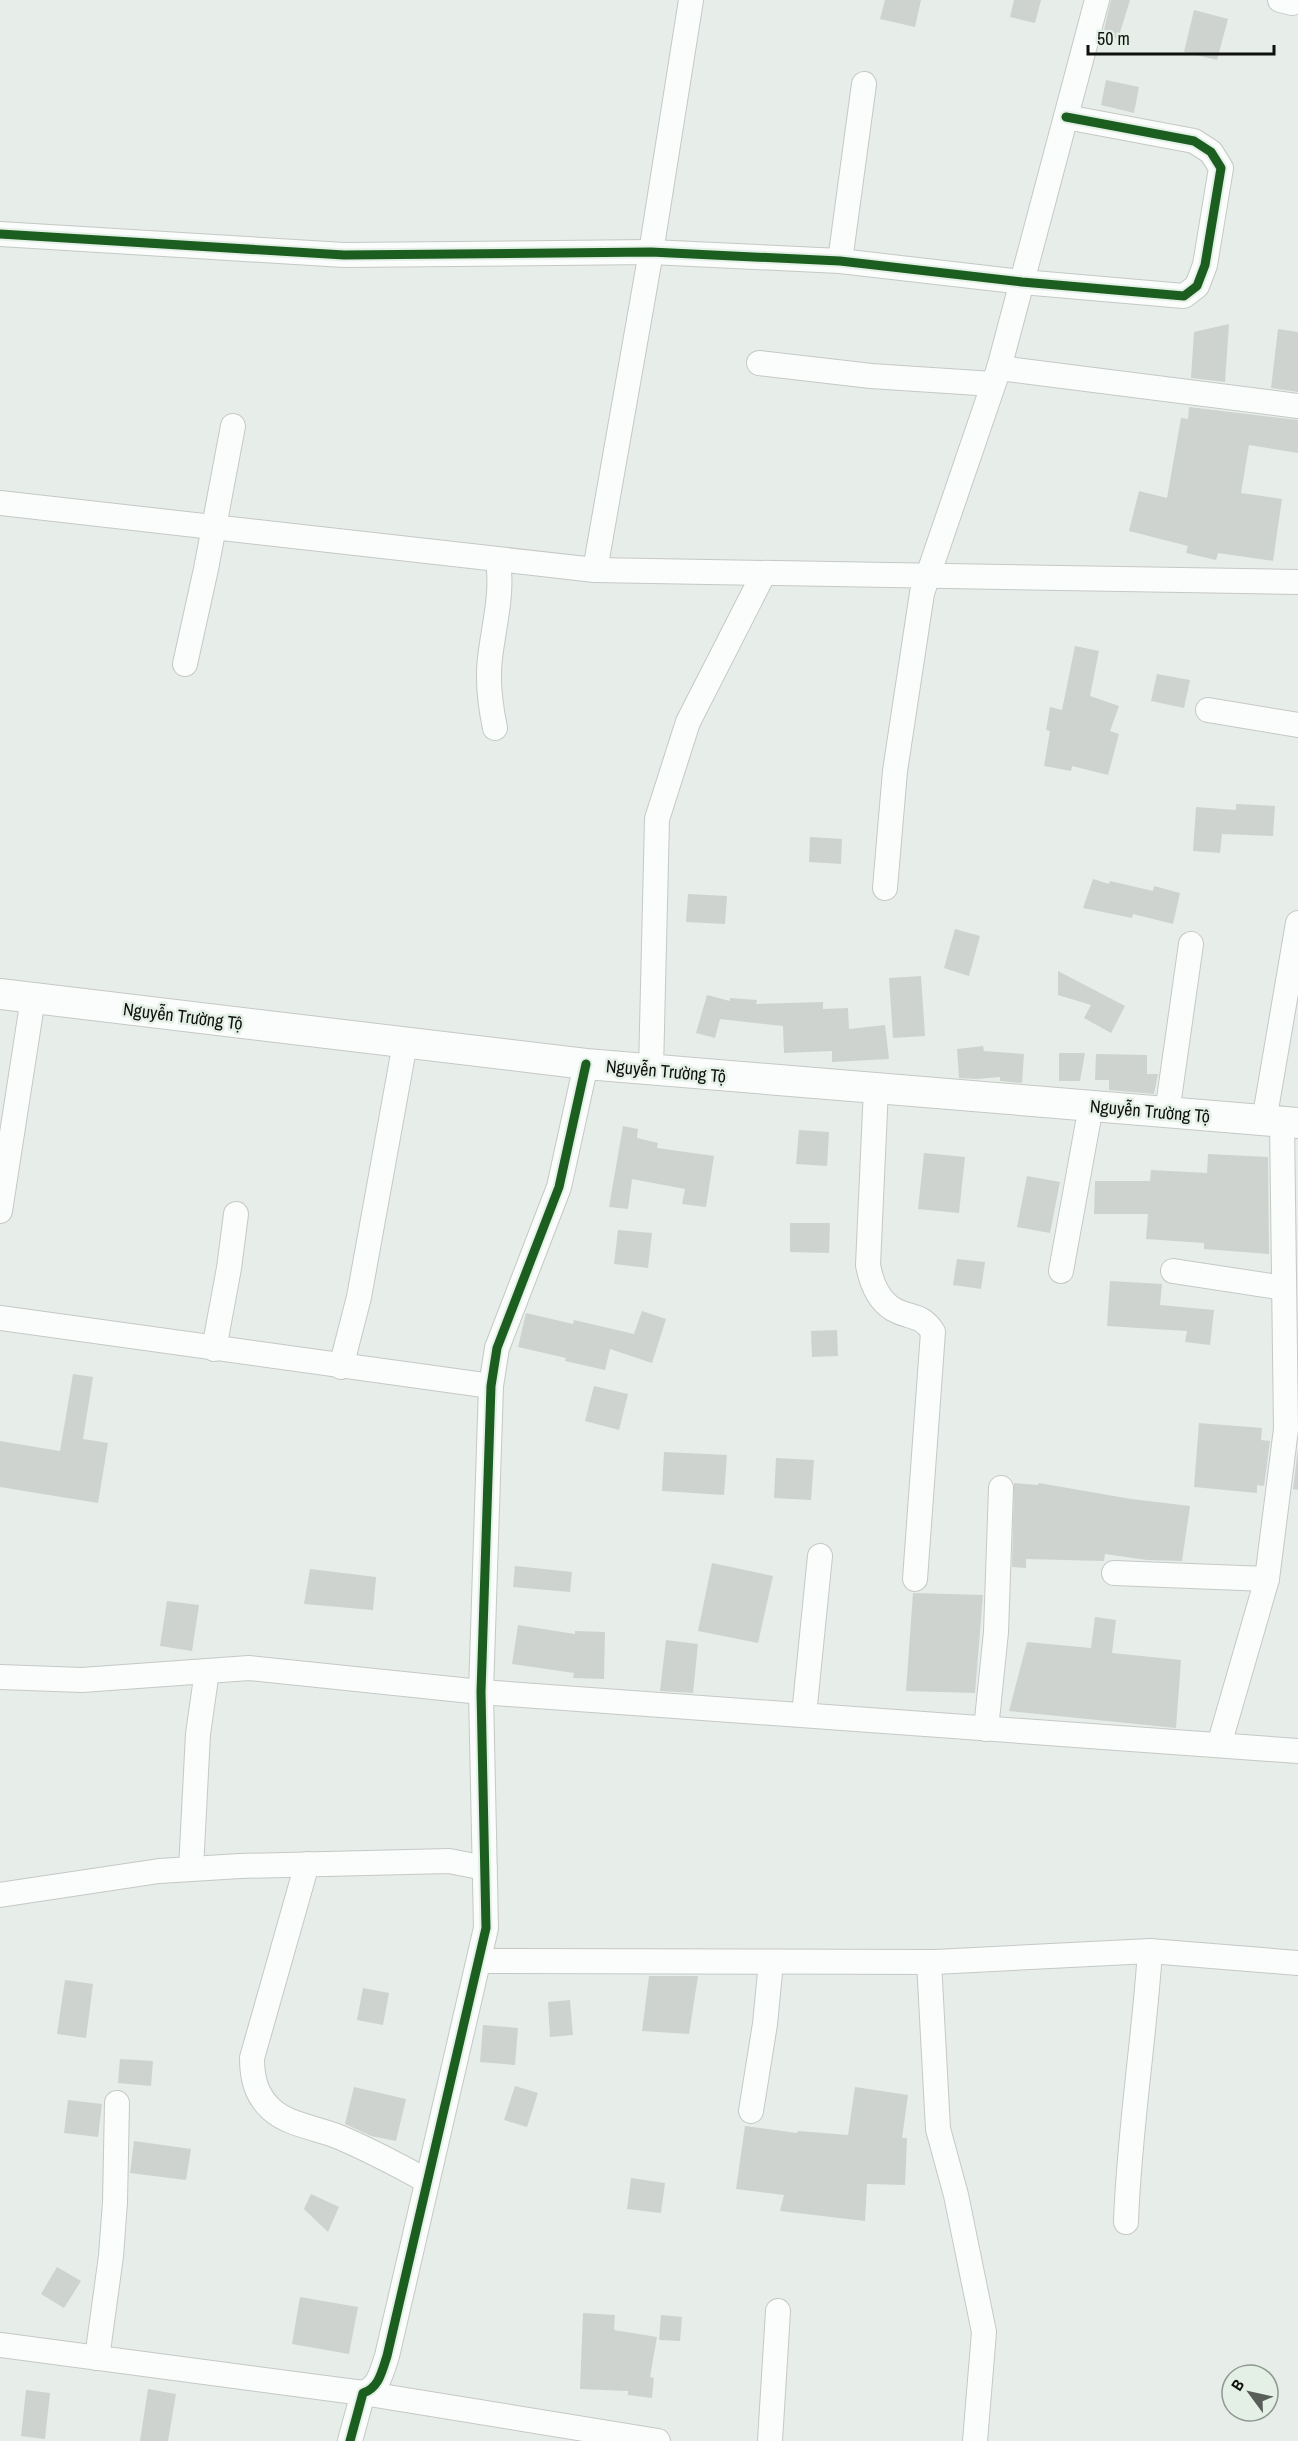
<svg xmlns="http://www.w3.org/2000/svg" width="1298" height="2441" viewBox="0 0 1298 2441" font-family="'Archivo Narrow',sans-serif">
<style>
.building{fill:#ced3cf}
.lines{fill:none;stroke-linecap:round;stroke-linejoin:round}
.minor-casing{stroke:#c5c9c5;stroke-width:26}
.major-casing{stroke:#c5c9c5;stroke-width:32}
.minor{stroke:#fbfcfc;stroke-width:24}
.major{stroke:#fbfcfc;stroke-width:30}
.cycleway-casing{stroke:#e4f0e6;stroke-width:13}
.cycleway{stroke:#1b5e20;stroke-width:9}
.labels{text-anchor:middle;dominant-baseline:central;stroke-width:5;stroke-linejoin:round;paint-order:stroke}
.street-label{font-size:18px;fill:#0e110e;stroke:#e4f0e6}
</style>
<rect width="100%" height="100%" fill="#e7ede8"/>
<g class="building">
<path d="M 885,0 L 921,0 L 915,27 L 880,19 Z"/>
<path d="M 1014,0 L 1041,0 L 1035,23 L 1010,17 Z"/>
<path d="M 1111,0 L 1130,0 L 1118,39 L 1103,34 Z"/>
<path d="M 1194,10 L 1228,19 L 1217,60 L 1184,52 Z"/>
<path d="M 1106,80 L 1139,87 L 1134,113 L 1101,105 Z"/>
<path d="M 1229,324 L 1225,382 L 1191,378 L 1194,332 Z"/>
<path d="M 1278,329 L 1298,332 L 1298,392 L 1271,388 Z"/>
<path d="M 1189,407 L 1298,420 L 1298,453 L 1249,445 L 1241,493 L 1282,499 L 1273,561 L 1218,553 L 1216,560 L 1186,553 L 1188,546 L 1129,531 L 1139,491 L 1167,498 L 1181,418 L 1188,419 Z"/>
<path d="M 1075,646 L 1099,651 L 1090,696 L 1119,706 L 1110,731 L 1119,734 L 1108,775 L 1072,766 L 1071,771 L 1044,766 L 1050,731 L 1046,730 L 1050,707 L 1062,710 Z"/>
<path d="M 1157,674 L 1190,680 L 1184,708 L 1151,701 Z"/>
<path d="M 1236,804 L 1275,806 L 1273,836 L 1222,834 L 1220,853 L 1193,851 L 1196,807 L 1236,810 Z"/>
<path d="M 810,837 L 842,839 L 841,864 L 809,862 Z"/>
<path d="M 1093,879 L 1109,884 L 1110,881 L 1153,891 L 1154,886 L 1180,893 L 1173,924 L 1133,914 L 1132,918 L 1083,908 Z"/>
<path d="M 688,894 L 727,896 L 725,924 L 686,922 Z"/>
<path d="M 955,929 L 980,936 L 969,976 L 944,968 Z"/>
<path d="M 1058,971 L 1125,1006 L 1111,1033 L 1084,1018 L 1091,1005 L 1058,995 Z"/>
<path d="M 921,976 L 925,1036 L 893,1038 L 889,978 Z"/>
<path d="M 707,995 L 730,1001 L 730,998 L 757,1000 L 756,1004 L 823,1002 L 823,1009 L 848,1008 L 849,1029 L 885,1025 L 889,1059 L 832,1062 L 832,1051 L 784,1053 L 783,1026 L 720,1019 L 715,1038 L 696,1033 Z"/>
<path d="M 983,1046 L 984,1051 L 1024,1054 L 1022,1083 L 1000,1081 L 1000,1077 L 977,1079 L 959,1078 L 957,1049 Z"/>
<path d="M 1059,1053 L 1085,1053 L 1080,1081 L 1059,1081 Z"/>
<path d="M 1096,1054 L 1147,1055 L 1147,1074 L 1158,1074 L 1154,1094 L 1109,1090 L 1109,1080 L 1095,1080 Z"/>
<path d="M 623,1126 L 638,1129 L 637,1138 L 658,1143 L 657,1148 L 714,1156 L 706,1207 L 682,1204 L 685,1189 L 632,1179 L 628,1209 L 609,1207 Z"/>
<path d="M 799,1130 L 829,1132 L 827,1166 L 796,1164 Z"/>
<path d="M 924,1153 L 965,1157 L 959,1213 L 918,1209 Z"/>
<path d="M 1208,1154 L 1268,1157 L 1269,1254 L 1204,1249 L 1204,1243 L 1146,1239 L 1148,1214 L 1094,1214 L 1095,1181 L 1150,1181 L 1151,1170 L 1207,1173 Z"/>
<path d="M 1027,1176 L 1060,1182 L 1050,1233 L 1017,1227 Z"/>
<path d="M 790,1223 L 830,1223 L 829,1253 L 790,1252 Z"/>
<path d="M 618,1230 L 652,1233 L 648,1268 L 614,1264 Z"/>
<path d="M 957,1259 L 985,1262 L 981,1289 L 953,1285 Z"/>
<path d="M 1110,1281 L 1162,1284 L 1160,1305 L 1214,1310 L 1210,1345 L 1185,1342 L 1187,1331 L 1107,1326 Z"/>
<path d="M 642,1311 L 666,1319 L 652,1363 L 610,1349 L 605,1370 L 565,1361 L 566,1358 L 518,1347 L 526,1313 L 573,1324 L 574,1320 L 634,1334 Z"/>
<path d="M 837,1330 L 838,1356 L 812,1357 L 811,1331 Z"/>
<path d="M 73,1374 L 93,1377 L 83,1439 L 108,1443 L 98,1503 L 0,1487 L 0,1441 L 60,1451 Z"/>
<path d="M 594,1386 L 628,1394 L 619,1430 L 585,1421 Z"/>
<path d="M 1199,1423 L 1262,1428 L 1261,1440 L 1270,1441 L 1264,1486 L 1257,1485 L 1257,1493 L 1194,1487 Z"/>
<path d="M 1298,1448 L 1298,1490 L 1293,1489 Z"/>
<path d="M 664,1452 L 727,1455 L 724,1495 L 662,1491 Z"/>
<path d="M 776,1458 L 814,1460 L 811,1500 L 774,1498 Z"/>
<path d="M 1014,1483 L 1038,1485 L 1039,1483 L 1131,1499 L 1190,1506 L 1182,1561 L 1147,1560 L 1105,1554 L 1104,1561 L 1026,1559 L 1026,1568 L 1012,1567 Z"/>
<path d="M 712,1563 L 773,1576 L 758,1643 L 698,1631 Z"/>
<path d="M 515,1566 L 572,1572 L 570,1592 L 513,1587 Z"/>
<path d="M 310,1569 L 376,1577 L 373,1610 L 304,1604 Z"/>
<path d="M 913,1593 L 983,1595 L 975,1693 L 906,1691 Z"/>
<path d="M 167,1601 L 199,1605 L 192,1651 L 160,1646 Z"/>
<path d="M 1095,1617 L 1116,1620 L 1112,1653 L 1181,1660 L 1176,1728 L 1009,1711 L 1027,1642 L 1091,1648 Z"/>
<path d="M 518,1625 L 575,1634 L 575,1631 L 605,1632 L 604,1679 L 573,1678 L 574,1673 L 512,1664 Z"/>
<path d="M 666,1640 L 698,1644 L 693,1693 L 660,1691 Z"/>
<path d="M 649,1976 L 698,1976 L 689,2034 L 642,2031 Z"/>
<path d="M 65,1980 L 93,1984 L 86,2038 L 57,2034 Z"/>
<path d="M 363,1988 L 389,1993 L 383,2025 L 357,2020 Z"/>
<path d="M 570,2000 L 573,2035 L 550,2037 L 548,2002 Z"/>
<path d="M 483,2025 L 518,2028 L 515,2065 L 480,2062 Z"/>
<path d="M 120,2059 L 153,2061 L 151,2086 L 118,2083 Z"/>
<path d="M 515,2086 L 538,2093 L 527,2127 L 504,2120 Z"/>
<path d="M 354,2087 L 406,2099 L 396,2141 L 371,2136 L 345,2124 Z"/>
<path d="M 855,2087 L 908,2095 L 902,2138 L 907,2138 L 905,2185 L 867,2184 L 865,2221 L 780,2211 L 784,2195 L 736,2189 L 745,2126 L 797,2133 L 798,2131 L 848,2135 Z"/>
<path d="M 68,2100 L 102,2104 L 98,2137 L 64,2133 Z"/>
<path d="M 134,2141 L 191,2149 L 186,2180 L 130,2173 Z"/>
<path d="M 631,2178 L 665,2183 L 661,2213 L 627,2209 Z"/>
<path d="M 311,2194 L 339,2207 L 328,2232 L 304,2209 Z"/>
<path d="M 57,2267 L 81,2281 L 64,2308 L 41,2294 Z"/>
<path d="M 300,2297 L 358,2307 L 349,2354 L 292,2344 Z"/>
<path d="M 583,2313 L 615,2315 L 614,2330 L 657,2337 L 650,2377 L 654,2378 L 652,2398 L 628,2395 L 628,2391 L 580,2389 Z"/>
<path d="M 661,2315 L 682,2317 L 680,2341 L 659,2340 Z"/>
<path d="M 148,2389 L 176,2394 L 168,2441 L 140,2441 Z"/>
<path d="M 26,2390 L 50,2393 L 45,2439 L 21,2436 Z"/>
</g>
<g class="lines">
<defs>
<g id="minor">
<path d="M 1280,0 L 1292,3"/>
<path d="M 0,234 L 344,255 L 651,252 L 840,261 L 1022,282 L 1184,296 L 1197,286 L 1205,265 L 1221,168 L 1211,152 L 1194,141 L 1066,117"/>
<path d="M 840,261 L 864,84"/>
<path d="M 759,363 L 871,376 L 993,384"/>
<path d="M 999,368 L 1298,406"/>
<path d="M 0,503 L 595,570 L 1298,582"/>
<path d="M 595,570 L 651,252 L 691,0"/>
<path d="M 185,664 L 206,569 L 233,426"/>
<path d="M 1208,710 L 1298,725"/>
<path d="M 495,728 C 490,704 487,682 490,658 C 494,624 503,594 498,560"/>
<path d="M 885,888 L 895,771 L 922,593 L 999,368 L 1097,0"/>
<path d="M 651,1070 L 657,819 L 688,722 L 764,573"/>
<path d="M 876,1088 L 868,1265 C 871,1281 878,1300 893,1309 C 910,1319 921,1313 933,1332 L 915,1579"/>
<path d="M 1167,1113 L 1191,944"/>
<path d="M 1264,1121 L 1298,923"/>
<path d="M 0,1211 L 33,998"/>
<path d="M 1061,1271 L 1091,1106"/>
<path d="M 1173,1271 L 1284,1288"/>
<path d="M 0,1318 L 491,1386"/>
<path d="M 214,1349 L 229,1268 L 236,1214"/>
<path d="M 341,1367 L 359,1297 L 405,1043"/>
<path d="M 1114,1573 L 1267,1579"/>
<path d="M 0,1677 L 82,1680 L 249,1668 L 481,1692 L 1298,1751"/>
<path d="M 804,1715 L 820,1556"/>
<path d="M 986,1729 L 996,1632 L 1001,1488"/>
<path d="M 1219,1745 L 1267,1579 L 1286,1429 L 1282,1122"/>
<path d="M 307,1864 L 252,2058 C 252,2078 256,2095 271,2109 C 288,2125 318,2128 339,2137 C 370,2150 398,2165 427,2181"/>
<path d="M 191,1869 L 198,1734 L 207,1671"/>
<path d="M 0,1895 L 159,1871 L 240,1866 L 449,1861 L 485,1868"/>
<path d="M 479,1961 L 935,1962 L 1150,1951 L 1298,1963"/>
<path d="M 929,1962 L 938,2129 L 956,2195 L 984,2332 L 975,2441"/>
<path d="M 751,2111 L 765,2024 L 771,1962"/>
<path d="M 1126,2222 C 1129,2132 1144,2042 1150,1951"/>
<path d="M 0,2345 L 363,2393 L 658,2441"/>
<path d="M 97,2358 L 111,2256 L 115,2202 L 117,2103"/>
<path d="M 350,2441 L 363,2393 C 379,2388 382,2371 387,2356 L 486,1928 L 481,1692 L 491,1386 L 497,1348 L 559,1187 L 586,1064"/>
<path d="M 770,2441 L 778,2311"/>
</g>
<path id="major" d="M 0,994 L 586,1064 L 1298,1123"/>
</defs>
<use href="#minor" class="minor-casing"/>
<use href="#major" class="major-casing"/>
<use href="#minor" class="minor"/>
<use href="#major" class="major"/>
<defs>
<g id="cycleway">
<path d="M 0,234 L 344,255 L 651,252 L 840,261 L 1022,282 L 1184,296 L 1197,286 L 1205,265 L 1221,168 L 1211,152 L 1194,141 L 1066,117"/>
<path d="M 350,2441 L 363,2393 C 379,2388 382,2371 387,2356 L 486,1928 L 481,1692 L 491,1386 L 497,1348 L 559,1187 L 586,1064"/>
</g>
</defs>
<use href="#cycleway" class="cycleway-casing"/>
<use href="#cycleway" class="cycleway"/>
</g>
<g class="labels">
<g class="street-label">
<text transform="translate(183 1016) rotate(7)">Nguyễn Trường Tộ</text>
<text transform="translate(666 1071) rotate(5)">Nguyễn Trường Tộ</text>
<text transform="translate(1150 1111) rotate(5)">Nguyễn Trường Tộ</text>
</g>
</g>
<g transform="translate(1250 2393) rotate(303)"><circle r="28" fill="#e4f0e6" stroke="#8e9790" stroke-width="1.5"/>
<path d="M0-4.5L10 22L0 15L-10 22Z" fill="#5a5e5a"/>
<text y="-9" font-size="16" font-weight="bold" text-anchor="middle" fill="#0e110e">B</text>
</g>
<path d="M1088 45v9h186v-9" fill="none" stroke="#0e110e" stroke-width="3"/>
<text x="1097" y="45" font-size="18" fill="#0e110e" stroke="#e4f0e6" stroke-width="4.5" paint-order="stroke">50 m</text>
</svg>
